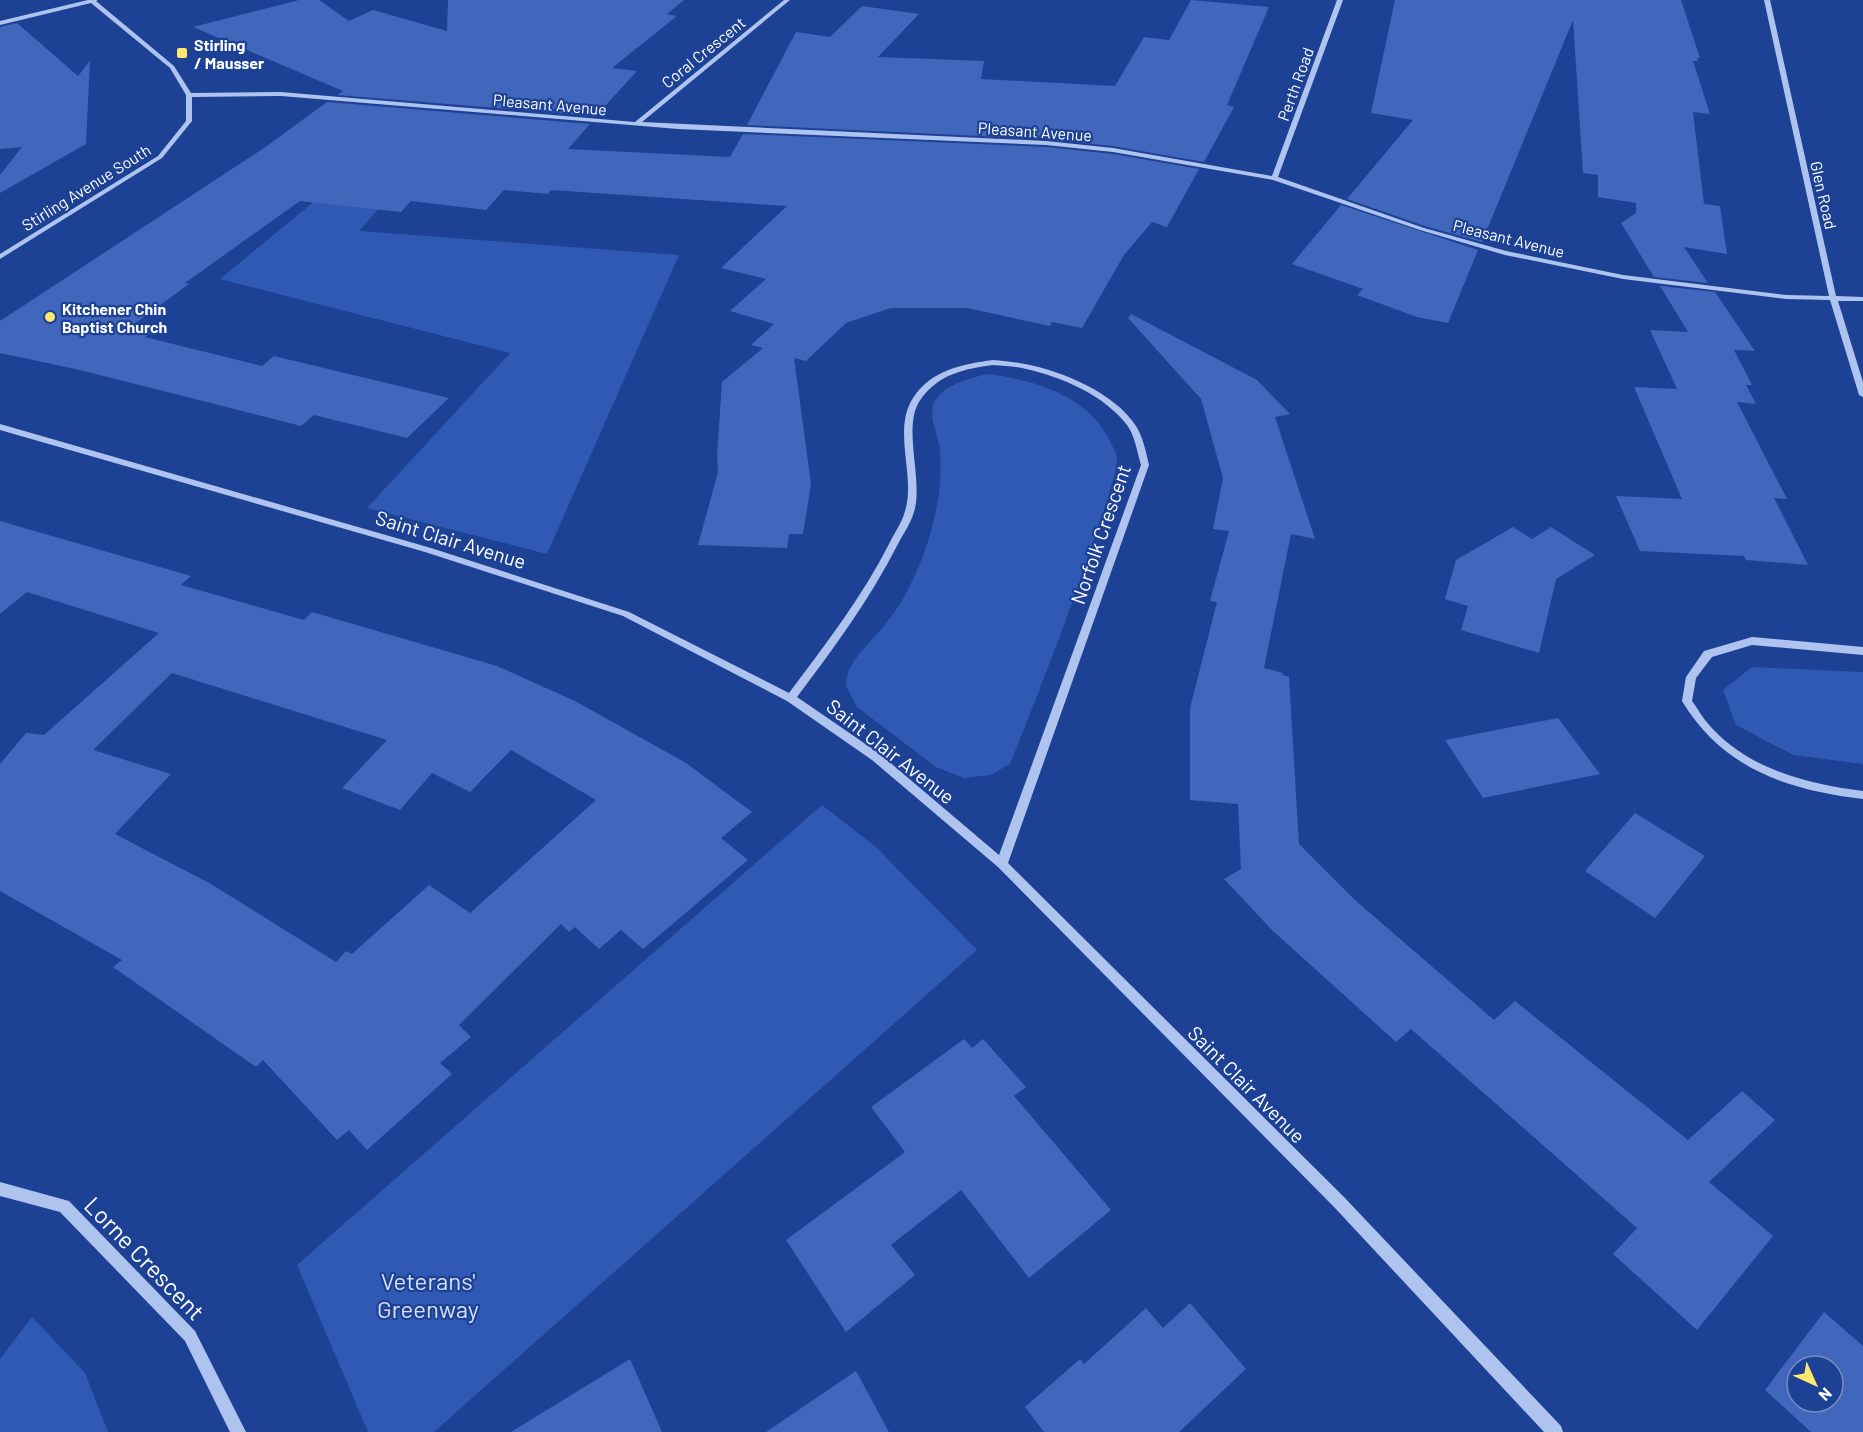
<svg xmlns="http://www.w3.org/2000/svg" width="1863" height="1432" viewBox="0 0 1863 1432" font-family="Barlow,sans-serif">
<style>
.green{fill:#3059b3}
.building{fill:#4067bb;fill-rule:evenodd}
.lines{fill:none;stroke-linecap:round;stroke-linejoin:round}
.minor{fill:#afc3ef;fill-rule:evenodd}
.poi-dot{fill:#ffe86d;stroke:#1c4195;stroke-width:2}
.labels{text-anchor:middle;dominant-baseline:central;stroke-width:4.5;stroke-linejoin:round;paint-order:stroke}
.far-poi-label{font-size:16px;font-weight:bold;fill:#fff;stroke:#1c4195;text-anchor:start}
.far-street-label{font-size:16px;fill:#fff;stroke:#1c4195}
.street-label{font-size:20px;fill:#fff;stroke:#1c4195}
.near-street-label{font-size:24px;fill:#fff;stroke:#1c4195}
.near-park-label{font-size:24px;fill:#d5e1fb;stroke:#1c4195}
</style>
<rect width="100%" height="100%" fill="#1c4195"/>
<g class="green">
<path d="M 457,121 L 359,231 L 679,255 L 547,554 L 367,508 L 510,353 L 220,279 L 362,162 Z"/>
<path d="M 987,374 C 1033,379 1089,396 1110,441 C 1112,446 1117,453 1117,458 C 1118,470 1104,510 1099,524 C 1073,605 1042,684 1010,764 L 990,775 L 964,778 L 936,767 L 857,707 L 846,686 C 847,680 847,673 850,668 C 858,651 879,634 890,618 C 908,595 925,556 932,527 C 939,502 942,476 940,450 C 939,437 929,418 933,405 C 941,385 970,378 987,374 Z"/>
<path d="M 1752,667 L 1863,672 L 1863,764 L 1793,755 L 1736,725 L 1723,690 Z"/>
<path d="M 822,805 L 876,847 L 977,950 L 434,1432 L 368,1432 L 297,1265 Z"/>
<path d="M 32,1317 L 85,1373 L 108,1432 L 0,1432 L 0,1359 Z"/>
</g>
<g class="building">
<path d="M 299,0 L 319,0 L 349,21 L 373,10 L 447,31 L 448,0 L 684,0 L 667,14 L 677,16 L 612,68 L 637,71 L 596,116 L 337,95 L 343,91 L 193,27 Z"/>
<path d="M 1191,0 L 1269,7 L 1227,105 L 1234,107 L 1204,162 L 1113,146 L 1046,139 L 747,125 L 796,32 L 830,37 L 862,6 L 919,14 L 878,57 L 984,61 L 981,79 L 1115,86 L 1144,37 L 1169,40 Z"/>
<path d="M 1395,0 L 1681,0 L 1700,58 L 1697,58 L 1698,61 L 1693,61 L 1710,114 L 1693,112 L 1704,204 L 1720,206 L 1727,254 L 1684,247 L 1708,283 L 1654,277 L 1621,223 L 1636,213 L 1636,203 L 1598,197 L 1598,175 L 1583,173 L 1573,20 L 1482,242 L 1425,226 L 1347,199 L 1413,120 L 1371,113 Z"/>
<path d="M 17,23 L 78,76 L 90,61 L 86,144 L 0,193 L 0,175 L 22,147 L 0,149 L 0,27 Z"/>
<path d="M 327,102 L 590,124 L 568,149 L 730,157 L 743,134 L 1046,147 L 1113,154 L 1199,169 L 1167,227 L 1152,222 L 1124,255 L 1082,328 L 1052,322 L 1050,326 L 967,308 L 891,308 L 846,323 L 806,361 L 794,358 L 811,484 L 803,534 L 789,534 L 787,548 L 698,545 L 718,472 L 717,455 L 722,382 L 763,348 L 751,345 L 774,324 L 730,311 L 766,279 L 721,268 L 787,206 L 551,190 L 548,194 L 504,190 L 486,210 L 411,201 L 401,212 L 300,201 L 185,283 L 189,284 L 133,325 L 154,330 L 145,337 L 262,366 L 274,356 L 449,398 L 407,438 L 314,415 L 301,426 L 80,370 L 0,353 L 0,321 L 264,148 Z"/>
<path d="M 1341,205 L 1478,250 L 1448,323 L 1417,317 L 1357,295 L 1363,289 L 1292,264 Z"/>
<path d="M 1660,286 L 1715,292 L 1755,351 L 1734,350 L 1752,385 L 1746,385 L 1756,404 L 1737,402 L 1787,499 L 1774,498 L 1808,565 L 1746,560 L 1744,556 L 1640,551 L 1616,496 L 1682,499 L 1634,387 L 1677,389 L 1650,330 L 1688,332 Z"/>
<path d="M 1131,314 L 1257,380 L 1290,414 L 1275,417 L 1315,539 L 1291,534 L 1264,668 L 1283,673 L 1282,675 L 1289,677 L 1299,844 L 1355,900 L 1494,1020 L 1515,1001 L 1688,1140 L 1742,1091 L 1775,1120 L 1709,1182 L 1773,1236 L 1697,1330 L 1613,1254 L 1637,1228 L 1411,1029 L 1396,1042 L 1273,931 L 1224,879 L 1241,869 L 1238,804 L 1190,800 L 1190,708 L 1217,602 L 1210,601 L 1229,531 L 1213,529 L 1223,478 L 1201,399 L 1128,318 Z"/>
<path d="M 0,521 L 191,576 L 181,585 L 304,620 L 312,612 L 497,666 L 575,701 L 686,763 L 752,812 L 721,838 L 748,860 L 643,949 L 621,930 L 599,949 L 575,927 L 569,932 L 561,924 L 459,1025 L 471,1037 L 440,1063 L 452,1074 L 367,1150 L 349,1130 L 337,1140 L 263,1060 L 256,1067 L 113,967 L 122,960 L 0,891 L 0,764 L 26,733 L 44,735 L 159,633 L 27,592 L 0,614 ZM 172,673 L 387,740 L 342,788 L 400,810 L 432,773 L 470,792 L 511,750 L 596,800 L 470,913 L 429,885 L 352,954 L 346,951 L 336,962 L 211,884 L 115,834 L 171,774 L 93,750 Z"/>
<path d="M 1513,527 L 1532,539 L 1551,527 L 1595,555 L 1556,579 L 1539,653 L 1461,630 L 1468,606 L 1445,599 L 1456,560 Z"/>
<path d="M 1558,718 L 1600,774 L 1483,798 L 1445,740 Z"/>
<path d="M 1635,813 L 1705,856 L 1655,918 L 1585,871 Z"/>
<path d="M 964,1039 L 972,1048 L 983,1039 L 1026,1087 L 1014,1096 L 1111,1210 L 1029,1278 L 961,1190 L 891,1245 L 915,1275 L 846,1332 L 786,1240 L 905,1152 L 871,1107 Z"/>
<path d="M 1190,1303 L 1246,1369 L 1179,1432 L 1044,1432 L 1025,1407 L 1080,1359 L 1084,1364 L 1146,1308 L 1163,1328 Z"/>
<path d="M 1824,1312 L 1863,1346 L 1863,1432 L 1811,1432 L 1765,1390 ZM 1797,1366 L 1833,1366 L 1833,1402 L 1797,1402 Z"/>
<path d="M 630,1359 L 662,1432 L 511,1432 Z"/>
<path d="M 856,1371 L 889,1432 L 766,1432 Z"/>
</g>
<g class="lines">
<g class="minor">
<path d="M 88,0 L 98,0 L 96,1 L 174,66 L 191,93 L 281,92 L 635,122 L 784,0 L 790,0 L 642,122 L 1046,141 L 1113,148 L 1272,176 L 1337,0 L 1343,0 L 1278,177 L 1424,228 L 1506,251 L 1623,275 L 1786,295 L 1829,296 L 1764,0 L 1770,0 L 1836,296 L 1863,297 L 1863,301 L 1838,301 L 1863,382 L 1863,397 L 1859,395 L 1830,300 L 1786,299 L 1623,279 L 1505,255 L 1420,230 L 1273,180 L 1113,152 L 1046,145 L 678,129 L 281,96 L 192,97 L 192,121 L 162,158 L 0,259 L 0,254 L 158,156 L 186,121 L 186,95 L 170,68 L 91,3 L 0,25 L 0,21 Z"/>
<path d="M 993,360 C 1004,361 1015,362 1025,364 C 1062,371 1115,393 1136,426 C 1143,437 1146,452 1149,465 L 1008,863 L 1344,1197 L 1561,1426 L 1563,1432 L 1544,1432 L 1334,1207 L 998,867 L 872,760 L 787,701 L 623,616 L 425,552 L 0,430 L 0,424 L 431,548 L 629,612 L 789,693 C 825,645 862,597 889,544 C 894,533 902,523 905,511 C 916,477 892,430 913,398 C 931,370 963,364 993,360 ZM 993,365 C 1004,366 1015,366 1026,369 C 1062,377 1104,395 1127,425 C 1135,436 1137,452 1141,465 L 999,855 L 880,754 L 797,697 C 834,648 870,599 898,544 C 903,534 911,523 914,512 C 924,480 901,425 921,399 C 939,374 964,369 993,365 Z"/>
<path d="M 1752,637 L 1863,647 L 1863,655 L 1752,645 L 1712,657 L 1696,678 L 1692,701 C 1697,707 1700,714 1705,720 C 1743,768 1806,784 1863,791 L 1863,799 C 1788,790 1723,769 1682,701 L 1686,677 L 1704,651 Z"/>
<path d="M 0,1182 L 69,1201 L 195,1331 L 246,1432 L 230,1432 L 185,1341 L 60,1212 L 0,1196 Z"/>
</g>
</g>
<g class="poi-dot">
<rect x="176" y="47" width="12" height="12" rx="3"/>
<circle cx="50" cy="317" r="6"/>
</g>
<g class="labels">
<g class="far-poi-label">
<text x="194" y="44">Stirling<tspan x="194" dy="18">/ Mausser</tspan></text>
<text x="62" y="308">Kitchener Chin<tspan x="62" dy="18">Baptist Church</tspan></text>
</g>
<g class="far-street-label">
<text transform="translate(703 52) rotate(-39)">Coral Crescent</text>
<text transform="translate(1295 84) rotate(-70)">Perth Road</text>
<text transform="translate(550 104) rotate(5)">Pleasant Avenue</text>
<text transform="translate(1035 131) rotate(4)">Pleasant Avenue</text>
<text transform="translate(86 187) rotate(-32)">Stirling Avenue South</text>
<text transform="translate(1824 195) rotate(77)">Glen Road</text>
<text transform="translate(1509 238) rotate(14)">Pleasant Avenue</text>
</g>
<g class="street-label">
<text transform="translate(1100 534) rotate(-71)">Norfolk Crescent</text>
<text transform="translate(451 539) rotate(17)">Saint Clair Avenue</text>
<text transform="translate(891 751) rotate(38)">Saint Clair Avenue</text>
<text transform="translate(1247 1084) rotate(45)">Saint Clair Avenue</text>
</g>
<g class="near-street-label">
<text transform="translate(145 1258) rotate(46)">Lorne Crescent</text>
</g>
<g class="near-park-label">
<text x="428" y="1280">Veterans'<tspan x="428" dy="28">Greenway</tspan></text>
</g>
</g>
<g transform="translate(1815 1384) rotate(135)"><circle r="28" fill="#1c4195" stroke="#778dbf" stroke-width="1.5"/>
<path d="M0-4.5L10 22L0 15L-10 22Z" fill="#ffe86d"/>
<text y="-9" font-size="16" font-weight="bold" text-anchor="middle" fill="#ffffff">N</text>
</g>
</svg>
